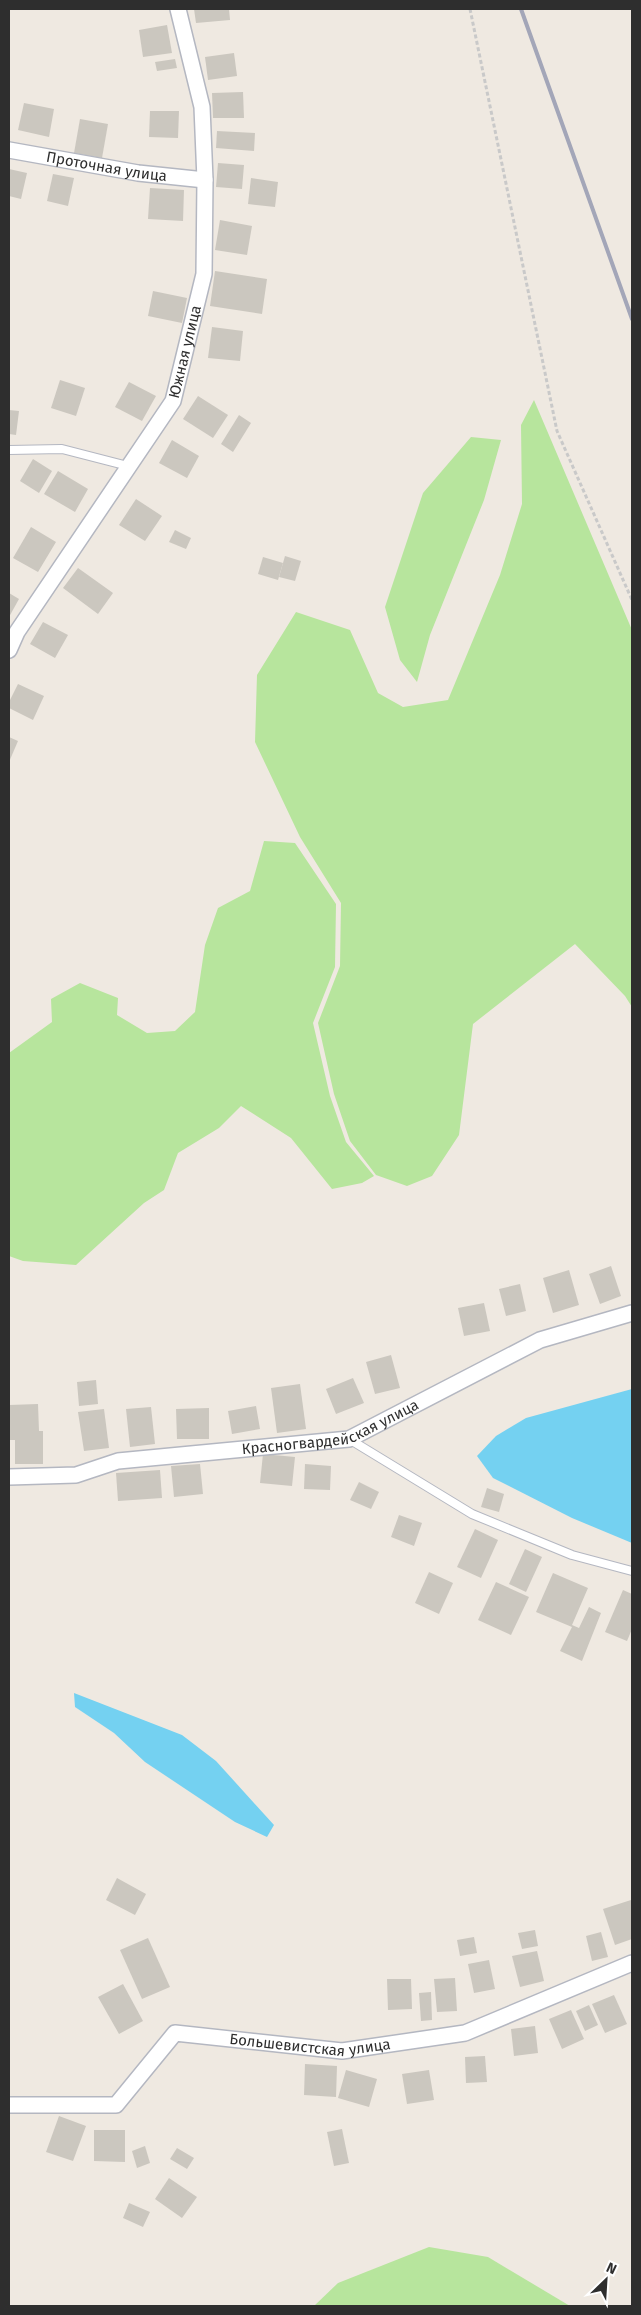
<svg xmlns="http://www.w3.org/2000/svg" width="641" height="2315" viewBox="0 0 641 2315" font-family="'Fira Sans',sans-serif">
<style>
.green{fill:#b7e59d}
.water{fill:#74d1f1}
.building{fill:#cbc7bf}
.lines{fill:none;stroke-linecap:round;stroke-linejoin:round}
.lane-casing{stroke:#b4b7c1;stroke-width:10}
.street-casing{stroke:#b4b7c1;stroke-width:18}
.path{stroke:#c9c9c9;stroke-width:3;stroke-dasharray:4 2.5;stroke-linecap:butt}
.lane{stroke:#fff;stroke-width:8}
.street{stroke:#fff;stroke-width:15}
.rail{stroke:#a3a6b8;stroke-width:4}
.labels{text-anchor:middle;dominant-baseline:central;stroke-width:5;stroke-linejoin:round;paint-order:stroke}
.street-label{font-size:15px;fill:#2e2e2e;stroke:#fff}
</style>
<rect width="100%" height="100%" fill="#efe9e1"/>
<g class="green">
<path d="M 534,400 L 632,630 L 632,1007 L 625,996 L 575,944 L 473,1024 L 459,1135 L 432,1176 L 407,1186 L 376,1175 L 350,1141 L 334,1094 L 318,1023 L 340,966 L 341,903 L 300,837 L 255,742 L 257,675 L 296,612 L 350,630 L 378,693 L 403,707 L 448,700 L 500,575 L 522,504 L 521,425 Z"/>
<path d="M 471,437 L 501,440 L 484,500 L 430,635 L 417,682 L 400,660 L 385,607 L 423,493 Z"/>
<path d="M 264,841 L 295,843 L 336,904 L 335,967 L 313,1023 L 330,1096 L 346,1142 L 374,1176 L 362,1183 L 332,1189 L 291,1138 L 241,1106 L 219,1128 L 178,1153 L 164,1190 L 144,1203 L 76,1265 L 23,1261 L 9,1256 L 9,1053 L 52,1022 L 51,999 L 80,983 L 118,998 L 117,1015 L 147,1033 L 175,1031 L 195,1012 L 205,945 L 218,908 L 250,891 Z"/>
<path d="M 429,2247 L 488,2257 L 570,2306 L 314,2306 L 338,2283 Z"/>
</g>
<g class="water">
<path d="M 632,1389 L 632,1543 L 572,1518 L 493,1478 L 477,1456 L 496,1436 L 526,1418 Z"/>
<path d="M 74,1693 L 182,1735 L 216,1761 L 274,1825 L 267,1837 L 235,1822 L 145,1762 L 114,1733 L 75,1707 Z"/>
</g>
<g class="building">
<path d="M 194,9 L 229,9 L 230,20 L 196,23 Z"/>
<path d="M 167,25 L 172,53 L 143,57 L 139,30 Z"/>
<path d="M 234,53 L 237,76 L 208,80 L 205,57 Z"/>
<path d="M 175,59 L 177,68 L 157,71 L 155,62 Z"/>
<path d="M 243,92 L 244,118 L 213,118 L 212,93 Z"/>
<path d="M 24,103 L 54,109 L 49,137 L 18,130 Z"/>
<path d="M 150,111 L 179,111 L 178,138 L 149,137 Z"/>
<path d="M 80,119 L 108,124 L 102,158 L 74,153 Z"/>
<path d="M 217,131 L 255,133 L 254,151 L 216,148 Z"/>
<path d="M 218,163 L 244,165 L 242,189 L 216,187 Z"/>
<path d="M 9,169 L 27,173 L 21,199 L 9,196 Z"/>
<path d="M 53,174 L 74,178 L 68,206 L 47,201 Z"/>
<path d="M 251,178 L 278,182 L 275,207 L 248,204 Z"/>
<path d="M 150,188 L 184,190 L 183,221 L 148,219 Z"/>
<path d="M 220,220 L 252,226 L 247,255 L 215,250 Z"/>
<path d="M 215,271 L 267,279 L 262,314 L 210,306 Z"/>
<path d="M 153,291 L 187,298 L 182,323 L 148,316 Z"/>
<path d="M 212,327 L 243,331 L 240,361 L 208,358 Z"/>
<path d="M 60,380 L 85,388 L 76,416 L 51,408 Z"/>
<path d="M 129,382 L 156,396 L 142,421 L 115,407 Z"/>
<path d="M 198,396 L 228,415 L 213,438 L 183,419 Z"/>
<path d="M 9,410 L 19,411 L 16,435 L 9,434 Z"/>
<path d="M 239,415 L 251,423 L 233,452 L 221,444 Z"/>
<path d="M 172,440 L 199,456 L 187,478 L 159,463 Z"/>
<path d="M 33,459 L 52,471 L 39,493 L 20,481 Z"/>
<path d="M 58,471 L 88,489 L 75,512 L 44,494 Z"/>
<path d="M 136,499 L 162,516 L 145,541 L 119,525 Z"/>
<path d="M 31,527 L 56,542 L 38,572 L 13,558 Z"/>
<path d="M 175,530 L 191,538 L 186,549 L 169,542 Z"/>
<path d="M 285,556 L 301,561 L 295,581 L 279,577 Z"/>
<path d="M 263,557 L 283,563 L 278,580 L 258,574 Z"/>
<path d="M 78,568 L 113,593 L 98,614 L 63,588 Z"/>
<path d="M 9,593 L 19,599 L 9,617 Z"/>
<path d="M 43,622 L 68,635 L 55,658 L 30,644 Z"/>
<path d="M 18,684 L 44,696 L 33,720 L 9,708 L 9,702 Z"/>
<path d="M 9,737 L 18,741 L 9,762 Z"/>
<path d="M 611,1266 L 621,1296 L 600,1304 L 589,1274 Z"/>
<path d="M 569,1270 L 579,1305 L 553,1313 L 543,1278 Z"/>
<path d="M 520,1284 L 526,1311 L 506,1316 L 499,1289 Z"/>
<path d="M 484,1303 L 490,1331 L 464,1336 L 458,1308 Z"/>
<path d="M 391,1355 L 400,1388 L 375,1394 L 366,1362 Z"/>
<path d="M 353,1378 L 364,1403 L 336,1414 L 326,1389 Z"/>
<path d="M 96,1380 L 98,1404 L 79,1406 L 77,1382 Z"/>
<path d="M 300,1384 L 306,1429 L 277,1433 L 271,1388 Z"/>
<path d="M 38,1404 L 39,1431 L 43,1431 L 43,1464 L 15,1464 L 15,1440 L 9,1440 L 9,1405 Z"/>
<path d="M 256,1406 L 260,1429 L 232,1434 L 228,1411 Z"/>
<path d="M 151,1407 L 155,1444 L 130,1447 L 126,1409 Z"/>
<path d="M 209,1408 L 209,1439 L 177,1439 L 176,1409 Z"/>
<path d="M 104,1409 L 109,1448 L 84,1451 L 78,1412 Z"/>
<path d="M 263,1454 L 295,1457 L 292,1486 L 260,1483 Z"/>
<path d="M 200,1464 L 203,1494 L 174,1497 L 171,1466 Z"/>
<path d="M 305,1464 L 331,1466 L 330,1490 L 304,1489 Z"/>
<path d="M 160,1470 L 162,1498 L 118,1501 L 116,1473 Z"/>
<path d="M 359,1482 L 379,1492 L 371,1509 L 350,1500 Z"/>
<path d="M 487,1488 L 504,1494 L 499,1512 L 481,1507 Z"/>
<path d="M 399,1515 L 422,1523 L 414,1546 L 391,1537 Z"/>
<path d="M 475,1529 L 498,1540 L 481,1578 L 457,1567 Z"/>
<path d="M 525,1549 L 542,1557 L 526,1592 L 509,1584 Z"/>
<path d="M 429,1572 L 453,1583 L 439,1614 L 415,1603 Z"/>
<path d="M 553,1573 L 588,1588 L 572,1625 L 579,1628 L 589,1607 L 601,1613 L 582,1661 L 560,1651 L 572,1627 L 536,1612 Z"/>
<path d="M 496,1582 L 529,1597 L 511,1635 L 478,1620 Z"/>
<path d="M 623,1590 L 632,1594 L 632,1629 L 627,1641 L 605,1632 Z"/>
<path d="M 117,1878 L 146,1894 L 135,1915 L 106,1900 Z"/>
<path d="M 631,1900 L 632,1939 L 615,1945 L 603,1909 Z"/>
<path d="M 535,1930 L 538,1946 L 522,1949 L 518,1933 Z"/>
<path d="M 601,1932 L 608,1957 L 592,1961 L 586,1936 Z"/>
<path d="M 474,1937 L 477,1953 L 460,1956 L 457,1940 Z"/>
<path d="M 148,1938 L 170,1987 L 142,1999 L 120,1950 Z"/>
<path d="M 537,1951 L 544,1981 L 520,1987 L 512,1956 Z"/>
<path d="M 489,1960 L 495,1989 L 474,1993 L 468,1964 Z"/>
<path d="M 455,1978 L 457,2011 L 437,2012 L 434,1979 Z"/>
<path d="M 387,1979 L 411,1979 L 412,2009 L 388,2010 Z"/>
<path d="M 123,1984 L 143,2021 L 119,2034 L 98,1997 Z"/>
<path d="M 431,1992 L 432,2020 L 421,2021 L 419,1993 Z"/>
<path d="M 614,1995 L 627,2024 L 605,2033 L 592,2004 Z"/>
<path d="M 589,2005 L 598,2025 L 585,2031 L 576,2011 Z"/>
<path d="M 571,2010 L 584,2039 L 562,2049 L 549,2019 Z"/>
<path d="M 535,2026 L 538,2053 L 514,2056 L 511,2029 Z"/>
<path d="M 485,2056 L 487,2082 L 466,2083 L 465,2057 Z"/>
<path d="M 305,2064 L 337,2066 L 336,2097 L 304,2095 Z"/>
<path d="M 346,2070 L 377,2079 L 369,2107 L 338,2098 Z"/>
<path d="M 429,2070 L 434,2100 L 407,2104 L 402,2074 Z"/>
<path d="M 59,2116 L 86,2126 L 73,2161 L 46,2152 Z"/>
<path d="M 342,2129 L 349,2163 L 334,2166 L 327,2132 Z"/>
<path d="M 94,2130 L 125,2130 L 125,2162 L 94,2161 Z"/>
<path d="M 145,2146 L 150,2163 L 137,2168 L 132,2151 Z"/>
<path d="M 177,2148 L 194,2158 L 187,2169 L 170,2159 Z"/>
<path d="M 169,2178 L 197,2197 L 182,2218 L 155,2199 Z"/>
<path d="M 129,2203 L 150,2212 L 143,2227 L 123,2218 Z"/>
</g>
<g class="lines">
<defs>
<g id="lane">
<path d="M 9,450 L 62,449 L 128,466"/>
<path d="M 349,1439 L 472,1514 L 572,1555 L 632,1571"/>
</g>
<g id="street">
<path id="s1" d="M 9,150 L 138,173 L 205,180"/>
<path id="s2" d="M 9,650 L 17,632 L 173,401 L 204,274 L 205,180 L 202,107 L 178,9"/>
<path id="s3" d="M 9,1477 L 76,1475 L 118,1461 L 349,1439 L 540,1340 L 632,1313"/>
<path id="s4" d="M 9,2105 L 116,2105 L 175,2033 L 342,2051 L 465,2033 L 632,1963"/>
</g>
</defs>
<use href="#lane" class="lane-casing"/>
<use href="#street" class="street-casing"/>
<path class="path" d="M 470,9 L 557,431 L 632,600"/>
<use href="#lane" class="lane"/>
<use href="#street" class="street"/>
<path class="rail" d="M 521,9 L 632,319"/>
</g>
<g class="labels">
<g class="street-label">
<text stroke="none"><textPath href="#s1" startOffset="99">Проточная улица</textPath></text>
<text stroke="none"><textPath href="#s2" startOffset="349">Южная улица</textPath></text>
<text stroke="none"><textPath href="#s3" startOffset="328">Красногвардейская улица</textPath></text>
<text stroke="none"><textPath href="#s4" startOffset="336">Большевистская улица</textPath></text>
</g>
</g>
<rect width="641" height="2315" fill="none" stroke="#2e2e2e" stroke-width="20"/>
<g transform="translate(606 2280) rotate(25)" stroke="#ffffff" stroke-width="4" paint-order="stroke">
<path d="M0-4L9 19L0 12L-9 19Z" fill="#2e2e2e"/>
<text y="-8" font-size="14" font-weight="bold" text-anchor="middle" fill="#2e2e2e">N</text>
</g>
</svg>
